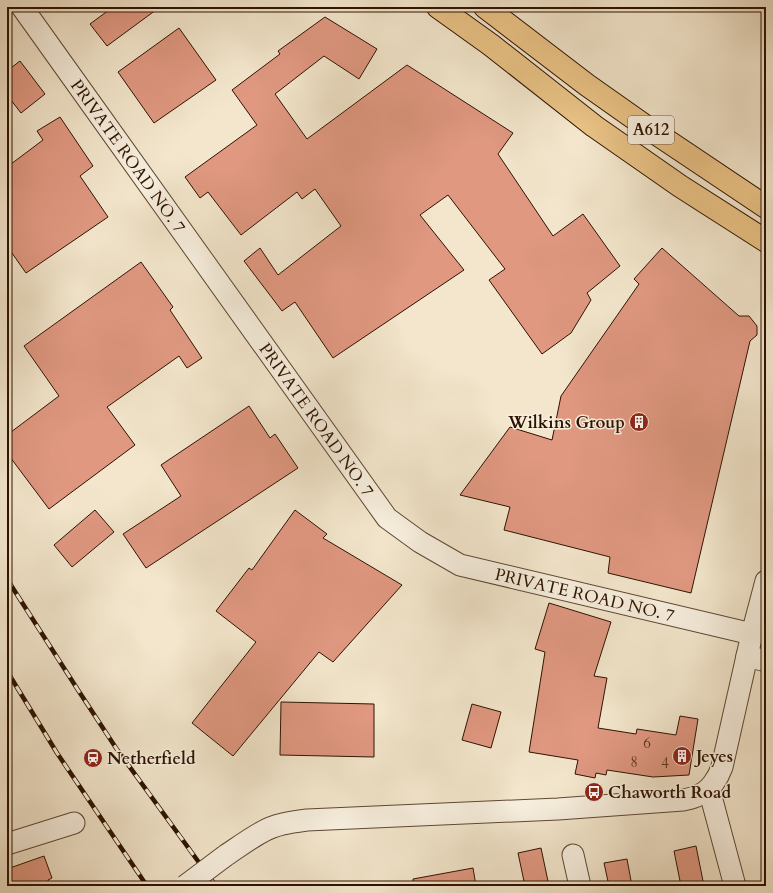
<svg xmlns="http://www.w3.org/2000/svg" width="773" height="893" viewBox="0 0 773 893" font-family="Cardo,serif">
<style>
.building{fill:#e09881;stroke:#2d1200}
.lines{fill:none;stroke-linecap:round;stroke-linejoin:round}
.minor-casing{stroke:#5e4733;stroke-width:23}
.major-casing{stroke:#2d1200;stroke-width:24}
.minor{stroke:#f7efde;stroke-width:21}
.major{stroke:#eac386;stroke-width:22}
.rail-casing{stroke:#2d1200;stroke-width:4.5}
.rail{stroke:#f7efde;stroke-width:3;stroke-dasharray:9;stroke-linecap:butt}
.minor-bridge-casing{stroke:#5e4733;stroke-width:23;stroke-linecap:butt}
.minor-bridge{stroke:#f7efde;stroke-width:21}
.labels{text-anchor:middle;dominant-baseline:central;stroke-width:3;stroke-linejoin:round;paint-order:stroke}
.number-label{font-size:15px;fill:#5a3420}
.shield{fill:#f7efde;stroke:#6a5443;stroke-width:1}
.shield-label{font-size:16px;font-weight:bold;fill:#2d1200}
.street-label{font-size:17px;fill:#2d1200;stroke:#f7efde}
.poi-label{font-size:17px;font-weight:bold;fill:#2d1200;stroke:#f7efde;text-anchor:start}
</style>
<rect width="100%" height="100%" fill="#f3e6cc"/>
<filter id="stains"><feTurbulence type="fractalNoise" baseFrequency=".005" numOctaves="4"/><feColorMatrix values="0 0 0 0 .2 0 0 0 0 .09 0 0 0 0 .02 0 0 0 .5 -.17"/></filter>
<radialGradient id="worn" r=".72"><stop offset=".6" stop-color="#630" stop-opacity="0"/><stop offset="1" stop-color="#630" stop-opacity=".3"/></radialGradient>
<g class="building">
<path d="M 113,7 L 160,7 L 107,46 L 90,24 Z"/>
<path d="M 325,17 L 377,49 L 359,79 L 324,56 L 275,94 L 307,139 L 407,65 L 513,133 L 498,154 L 553,236 L 583,214 L 620,266 L 587,293 L 591,300 L 571,333 L 542,354 L 489,280 L 505,269 L 448,195 L 420,215 L 464,270 L 333,358 L 295,302 L 282,311 L 244,261 L 260,248 L 278,275 L 341,226 L 315,189 L 302,199 L 297,192 L 241,235 L 208,192 L 200,198 L 185,177 L 257,125 L 232,90 L 280,54 L 278,51 Z"/>
<path d="M 179,28 L 216,80 L 154,123 L 118,72 Z"/>
<path d="M 20,61 L 45,94 L 21,113 L 7,95 L 7,71 Z"/>
<path d="M 60,117 L 93,166 L 80,176 L 108,217 L 26,273 L 7,246 L 7,167 L 43,140 L 37,131 Z"/>
<path d="M 662,248 L 739,316 L 749,316 L 757,326 L 757,335 L 750,341 L 691,593 L 608,573 L 610,557 L 504,530 L 510,507 L 460,495 L 510,427 L 552,440 L 561,396 L 639,284 L 634,279 Z"/>
<path d="M 141,262 L 173,307 L 170,310 L 202,358 L 187,368 L 179,356 L 107,407 L 135,445 L 49,509 L 7,453 L 7,435 L 59,396 L 24,346 Z"/>
<path d="M 249,406 L 270,438 L 275,434 L 298,468 L 146,568 L 123,534 L 181,496 L 161,465 Z"/>
<path d="M 95,510 L 114,532 L 72,567 L 54,545 Z"/>
<path d="M 295,510 L 327,534 L 323,538 L 402,585 L 333,662 L 319,652 L 233,756 L 192,723 L 256,642 L 216,611 L 249,568 L 252,570 Z"/>
<path d="M 549,603 L 611,622 L 594,676 L 607,678 L 598,728 L 636,734 L 637,729 L 676,735 L 680,716 L 698,719 L 689,775 L 653,777 L 607,770 L 606,775 L 596,773 L 595,778 L 575,774 L 578,760 L 529,752 L 545,652 L 535,649 Z"/>
<path d="M 281,702 L 374,704 L 374,757 L 280,755 Z"/>
<path d="M 472,704 L 501,712 L 491,748 L 462,740 Z"/>
<path d="M 696,846 L 704,886 L 681,886 L 674,851 Z"/>
<path d="M 541,848 L 549,886 L 525,886 L 518,853 Z"/>
<path d="M 44,856 L 52,878 L 48,880 L 50,886 L 7,886 L 7,869 Z"/>
<path d="M 627,859 L 632,886 L 609,886 L 604,863 Z"/>
<path d="M 473,868 L 476,886 L 413,886 L 413,879 Z"/>
</g>
<g class="lines">
<defs>
<g id="minor">
<path id="s1" d="M 22,7 L 387,518 L 420,542 L 460,565 L 752,634"/>
<path d="M 747,656 L 766,661"/>
<path d="M 709,789 L 735,886"/>
<path d="M 7,844 L 74,823"/>
<path d="M 573,855 L 580,886"/>
<path d="M 225,856 C 237,848 249,839 262,832 C 275,824 292,822 307,820 L 558,809 L 683,800 C 688,799 694,798 699,795 C 710,791 718,778 722,767 L 752,634 L 766,581"/>
</g>
<g id="major">
<path d="M 438,7 L 491,45 L 594,126 L 680,186 L 766,241"/>
<path d="M 485,7 L 587,85 L 648,128 L 766,207"/>
</g>
</defs>
<use href="#minor" class="minor-casing"/>
<use href="#major" class="major-casing"/>
<use href="#minor" class="minor"/>
<use href="#major" class="major"/>
<defs>
<g id="rail">
<path d="M 7,579 L 78,690 L 116,748 L 216,886"/>
<path d="M 7,671 L 57,753 L 147,886"/>
</g>
</defs>
<use href="#rail" class="rail-casing"/>
<use href="#rail" class="rail"/>
<defs>
<path id="minor-bridge" d="M 185,886 L 225,856"/>
</defs>
<use href="#minor-bridge" class="minor-bridge-casing"/>
<use href="#minor-bridge" class="minor-bridge"/>
</g>
<defs>
<symbol id="building-disc" viewBox="-11 -11 22 22"><circle r="9.5" fill="#8f2418" stroke="#f7efde"/><path d="M-4-6H4V6H1V3H-1V6H-4ZM-2.5-4.3h1.7v1.8h-1.7ZM.8-4.3h1.7v1.8H.8ZM-2.5-1h1.7V.8h-1.7ZM.8-1h1.7V.8H.8Z" fill="#fff"/></symbol>
<symbol id="station-disc" viewBox="-11 -11 22 22"><circle r="9.5" fill="#8f2418" stroke="#f7efde"/><path d="M-3-6H3Q5-6 5-4V2Q5 4 3 4L4.5 6H3L1.5 4h-3L-3 6H-4.5L-3 4Q-5 4-5 2V-4Q-5-6-3-6ZM-3.5-4v3h7v-3ZM-3.5 1v1.5H-2V1ZM2 1v1.5H3.5V1Z" fill="#fff"/></symbol>
<symbol id="bus-disc" viewBox="-11 -11 22 22"><circle r="9.5" fill="#8f2418" stroke="#f7efde"/><path d="M-5-6H5V4H4V6H2V4H-2V6H-4V4H-5ZM-3.5-4V0h7V-4ZM-3.5 1.2v1.5H-2V1.2ZM2 1.2v1.5H3.5V1.2Z" fill="#fff"/></symbol>
</defs>
<g fill-rule="evenodd">
<use href="#building-disc" x="628" y="411" width="22" height="22"/>
<use href="#building-disc" x="671" y="745" width="22" height="22"/>
<use href="#station-disc" x="82" y="747" width="22" height="22"/>
<use href="#bus-disc" x="583" y="781" width="22" height="22"/>
</g>
<g class="labels">
<g class="number-label">
<text x="647" y="743">6</text>
<text x="634" y="762">8</text>
<text x="665" y="763">4</text>
</g>
<rect class="shield" x="628" y="116" width="46" height="28" rx="3"/>
<g class="shield-label">
<text x="651" y="130">A612</text>
</g>
<g class="street-label">
<text stroke="none"><textPath href="#s1" startOffset="183">PRIVATE ROAD NO. 7</textPath></text>
<text stroke="none"><textPath href="#s1" startOffset="507">PRIVATE ROAD NO. 7</textPath></text>
<text stroke="none"><textPath href="#s1" startOffset="843">PRIVATE ROAD NO. 7</textPath></text>
</g>
<g class="poi-label">
<text x="625" y="422" text-anchor="end">Wilkins Group</text>
<text x="696" y="756">Jeyes</text>
<text x="107" y="758">Netherfield</text>
<text x="608" y="792">Chaworth Road</text>
</g>
</g>
<rect width="773" height="893" fill="none" stroke="#f3e6cc" stroke-width="24"/>
<rect x="8" y="8" width="757" height="877" fill="none" stroke="#2d1200" stroke-width="2"/>
<rect x="12" y="12" width="749" height="869" fill="none" stroke="#2d1200"/>
<rect width="100%" height="100%" filter="url(#stains)"/>
<rect width="100%" height="100%" fill="url(#worn)"/>
</svg>
